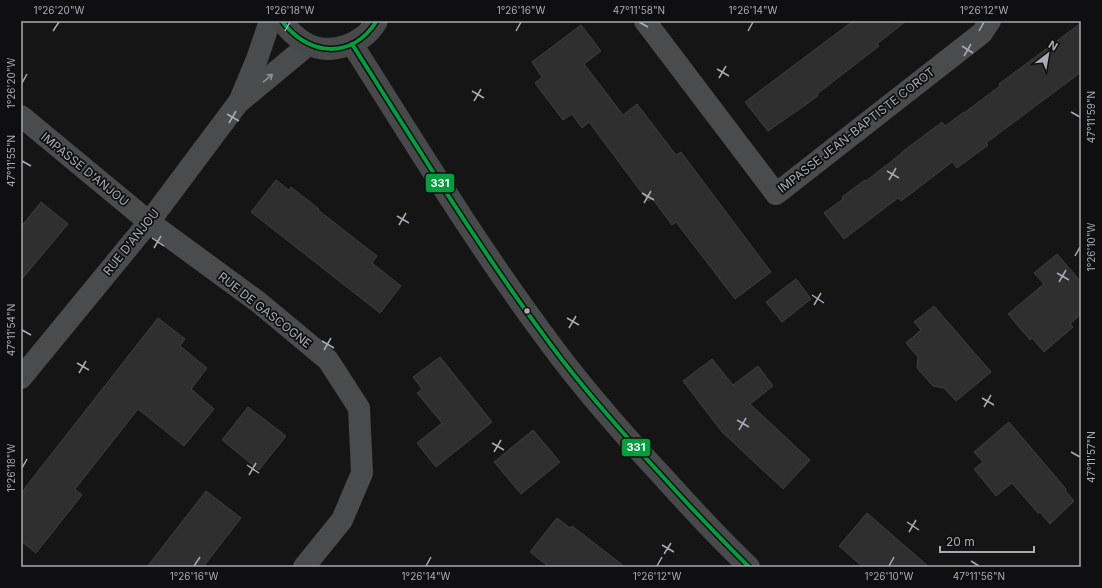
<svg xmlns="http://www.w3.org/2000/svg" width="1102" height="588" viewBox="0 0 1102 588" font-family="Inter,sans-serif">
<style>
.building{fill:#2f2f30;stroke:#3d3f41}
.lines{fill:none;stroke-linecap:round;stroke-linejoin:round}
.street{stroke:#494b4d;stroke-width:22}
.secondary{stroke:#48494b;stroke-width:22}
.bus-1-casing{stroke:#0f0f11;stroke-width:7}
.bus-1{stroke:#009e3d;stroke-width:4}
.oneway{stroke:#8b9096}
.ticks{fill:none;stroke:#a7adb5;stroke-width:1.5}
.bus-dot{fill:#a7adb5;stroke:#0f0f11;stroke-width:1.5}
.labels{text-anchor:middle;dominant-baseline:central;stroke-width:3.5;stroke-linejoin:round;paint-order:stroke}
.street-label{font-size:12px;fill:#a7adb5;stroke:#0f0f11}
.line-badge{stroke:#0f0f11;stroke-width:1.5}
.badge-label{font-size:11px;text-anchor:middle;font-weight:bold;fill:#fff}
.neatline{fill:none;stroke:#a7adb5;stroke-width:1.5}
.ticks-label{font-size:10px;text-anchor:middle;fill:#a7adb5}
</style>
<rect width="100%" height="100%" fill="#151515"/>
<g class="building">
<path d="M 853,21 L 906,21 L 877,44 L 879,46 L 817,94 L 818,96 L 768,131 L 745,102 Z"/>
<path d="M 1081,23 L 1081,72 L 986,143 L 988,145 L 957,168 L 952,162 L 901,201 L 898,198 L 844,239 L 824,213 L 843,199 L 842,197 L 865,180 L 866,181 L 902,153 L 902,152 L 942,122 L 945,126 L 964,112 L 964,113 L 1000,86 L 999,84 Z"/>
<path d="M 581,25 L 601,51 L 584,64 L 623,115 L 637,104 L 676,155 L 681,152 L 771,272 L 735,299 L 676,222 L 672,225 L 652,198 L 648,201 L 589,122 L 582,128 L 572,114 L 563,120 L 535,83 L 542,77 L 532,62 Z"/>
<path d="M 276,180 L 289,190 L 291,187 L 319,209 L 318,210 L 377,256 L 372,263 L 401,286 L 380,313 L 251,212 Z"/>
<path d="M 41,202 L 68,224 L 21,280 L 21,227 Z"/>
<path d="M 1057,254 L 1081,282 L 1081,314 L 1070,324 L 1073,327 L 1044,352 L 1032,338 L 1030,340 L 1008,314 L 1044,284 L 1034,273 Z"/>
<path d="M 796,279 L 811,299 L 782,322 L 766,302 Z"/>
<path d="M 934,306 L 991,372 L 956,401 L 944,388 L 933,386 L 917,368 L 918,357 L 906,343 L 921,330 L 914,322 Z"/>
<path d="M 158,318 L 185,339 L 180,346 L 207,368 L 191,389 L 214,409 L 184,446 L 138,409 L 75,489 L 82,495 L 36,553 L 21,541 L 21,493 Z"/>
<path d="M 440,357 L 492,422 L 436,467 L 417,443 L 442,423 L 417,393 L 422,389 L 413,377 Z"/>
<path d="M 712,359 L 733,385 L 758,366 L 773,386 L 750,404 L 810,460 L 783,489 L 722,432 L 683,381 Z"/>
<path d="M 248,407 L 286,436 L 259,470 L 222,440 Z"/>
<path d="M 1009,422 L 1066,489 L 1065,490 L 1074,501 L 1050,524 L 1040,512 L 1038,513 L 1012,483 L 996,496 L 974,469 L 983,462 L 974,452 Z"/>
<path d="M 533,430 L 560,462 L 521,494 L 494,462 Z"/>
<path d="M 206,491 L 241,518 L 203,567 L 147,567 Z"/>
<path d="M 867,513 L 929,567 L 863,567 L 839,546 Z"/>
<path d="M 557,518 L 570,528 L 572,526 L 625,567 L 549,567 L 530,552 Z"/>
</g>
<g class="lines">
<g class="street">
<path d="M 645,21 L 776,194 L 982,33 L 990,21"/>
<path d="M 240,100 L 257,59 L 270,21"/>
<path d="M 21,116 L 149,222 L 257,301 L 328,360 L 359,408 L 362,473 L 342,520 L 304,567"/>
<path d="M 21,378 L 149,222 L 238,103 L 308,45"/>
</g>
<g class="secondary">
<path d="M 282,21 C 289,31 296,38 307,44 C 331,56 364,44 377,21"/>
<path d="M 352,44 C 416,145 478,247 549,342 C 584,390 624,435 665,479 C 692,509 720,539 749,567"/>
</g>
<defs>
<g id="bus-1">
<path d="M 282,21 C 308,56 351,60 376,22"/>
<path d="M 352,44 C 420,151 486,260 563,361 C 595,402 629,440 664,478 C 692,509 720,538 749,567"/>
</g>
</defs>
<use href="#bus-1" class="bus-1-casing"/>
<use href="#bus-1" class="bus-1"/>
</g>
<defs><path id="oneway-shaft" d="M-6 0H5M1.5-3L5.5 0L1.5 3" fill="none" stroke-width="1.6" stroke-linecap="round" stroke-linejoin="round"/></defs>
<use class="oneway" href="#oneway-shaft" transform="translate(268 78) rotate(-40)"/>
<path class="ticks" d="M 639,22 L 648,27M 53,31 L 59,22M 285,31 L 290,22M 516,31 L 521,22M 748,31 L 753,22M 979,31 L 984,22M 962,46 L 973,53M 964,56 L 971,44M 717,69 L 729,76M 719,78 L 726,66M 22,83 L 27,74M 472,91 L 484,98M 474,101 L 481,89M 1071,112 L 1080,117M 227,114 L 239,121M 229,123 L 236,111M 22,161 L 31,166M 887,171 L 899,178M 889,180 L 896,168M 642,193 L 654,200M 644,203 L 651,191M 397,216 L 409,223M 399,225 L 406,213M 152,238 L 164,246M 154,248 L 161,236M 1075,256 L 1080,247M 1057,273 L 1069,280M 1059,282 L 1066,270M 812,295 L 824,303M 814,305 L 821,293M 567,318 L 579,325M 569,328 L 576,316M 22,330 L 31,335M 322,341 L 334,348M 324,350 L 331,338M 77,363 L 89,370M 79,373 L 86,361M 982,398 L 994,405M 984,407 L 991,395M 737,420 L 749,427M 739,430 L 746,418M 492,443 L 504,450M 494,452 L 501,440M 1071,452 L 1080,457M 247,465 L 259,473M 22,468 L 27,459M 249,475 L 256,463M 907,522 L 919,530M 909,532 L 916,520M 662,545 L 674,552M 664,554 L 671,543M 971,561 L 979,566M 194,566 L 200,557M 426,566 L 431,557M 657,566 L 662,557M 889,566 L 894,557"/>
<circle class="bus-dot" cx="527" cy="311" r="3.5"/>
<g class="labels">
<g class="street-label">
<text transform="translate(856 130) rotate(-38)">IMPASSE JEAN-BAPTISTE COROT</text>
<text transform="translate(85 169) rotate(39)">IMPASSE D'ANJOU</text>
<text transform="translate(131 242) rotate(-51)">RUE D'ANJOU</text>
<text transform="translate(265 310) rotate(38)">RUE DE GASCOGNE</text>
</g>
</g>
<g class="line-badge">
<rect x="425" y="173" width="30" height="20" rx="4" fill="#009e3d"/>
<rect x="621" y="438" width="30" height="19" rx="4" fill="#009e3d"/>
</g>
<g class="badge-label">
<text x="440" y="187">331</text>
<text x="636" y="451">331</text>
</g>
<rect width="1102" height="588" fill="none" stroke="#0f0f11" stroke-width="44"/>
<g transform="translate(1048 54) rotate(31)" stroke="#0f0f11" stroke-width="3" paint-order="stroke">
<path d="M0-3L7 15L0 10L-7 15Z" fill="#a7adb5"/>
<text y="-6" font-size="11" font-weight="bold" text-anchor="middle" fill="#a7adb5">N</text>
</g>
<path d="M940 546v6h94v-6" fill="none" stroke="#a7adb5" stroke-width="2"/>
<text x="946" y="546" font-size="12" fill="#a7adb5" stroke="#0f0f11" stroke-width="3" paint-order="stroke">20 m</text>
<rect x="22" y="22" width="1058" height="544" class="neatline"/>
<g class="ticks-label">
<text x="59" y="14">1°26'20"W</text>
<text x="290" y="14">1°26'18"W</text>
<text x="521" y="14">1°26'16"W</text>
<text x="639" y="14">47°11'58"N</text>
<text x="753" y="14">1°26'14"W</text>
<text x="984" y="14">1°26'12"W</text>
<text transform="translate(11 83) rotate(-90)" y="4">1°26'20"W</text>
<text transform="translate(1091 117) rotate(-90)" y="4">47°11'59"N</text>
<text transform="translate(11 161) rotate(-90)" y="4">47°11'55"N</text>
<text transform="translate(1091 247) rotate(-90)" y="4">1°26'10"W</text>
<text transform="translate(11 330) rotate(-90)" y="4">47°11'54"N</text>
<text transform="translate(1091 457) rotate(-90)" y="4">47°11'57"N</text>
<text transform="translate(11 468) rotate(-90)" y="4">1°26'18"W</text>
<text x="194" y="580">1°26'16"W</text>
<text x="426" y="580">1°26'14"W</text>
<text x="657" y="580">1°26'12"W</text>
<text x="889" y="580">1°26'10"W</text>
<text x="979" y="580">47°11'56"N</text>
</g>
</svg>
